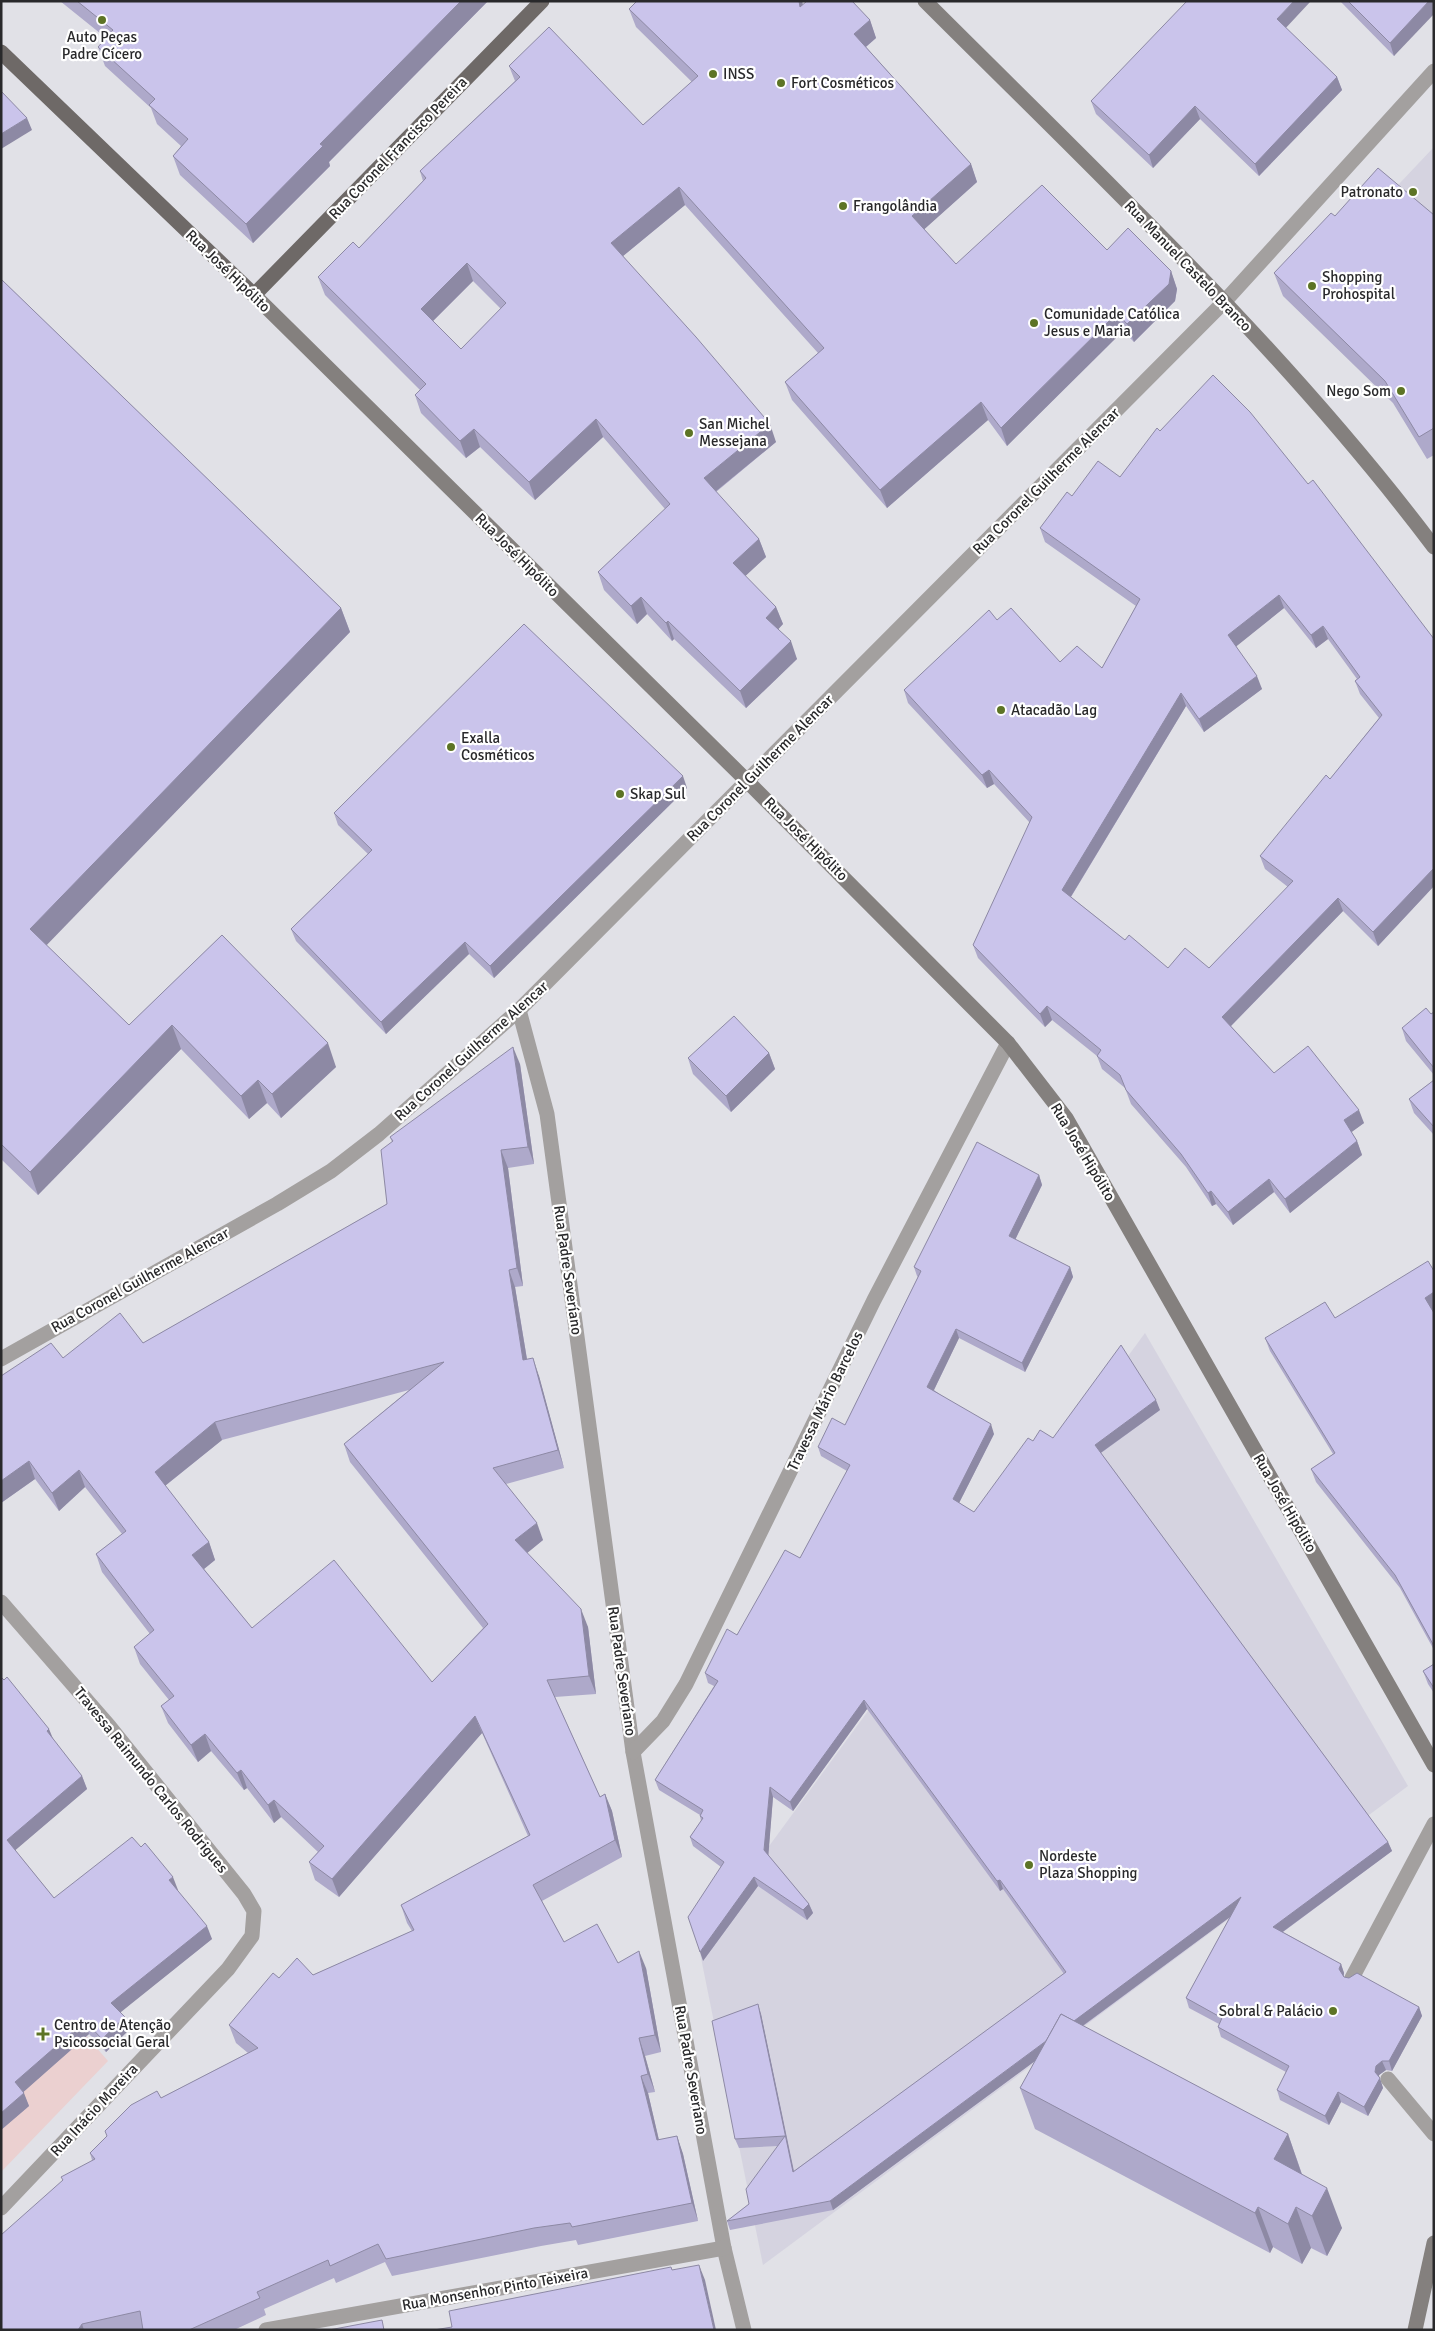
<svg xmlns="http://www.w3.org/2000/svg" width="1435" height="2331" viewBox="0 0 1435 2331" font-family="Signika,sans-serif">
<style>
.built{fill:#d5d3e0}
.medical{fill:#ebd0d0}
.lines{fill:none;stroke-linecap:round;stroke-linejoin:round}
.lane{stroke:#a3a09f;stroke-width:15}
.street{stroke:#a3a09f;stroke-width:15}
.secondary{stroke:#84807e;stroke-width:15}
.primary{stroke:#6e6967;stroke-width:15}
.wall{fill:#aea9ca;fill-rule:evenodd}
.shaded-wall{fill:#8d89a4}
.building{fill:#cac4eb;stroke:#8d89a4;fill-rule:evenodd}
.poi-dot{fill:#5d7425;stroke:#fff;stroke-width:2}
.labels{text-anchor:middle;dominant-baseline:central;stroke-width:4.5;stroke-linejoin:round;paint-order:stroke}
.poi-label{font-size:15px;fill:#29292b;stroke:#fff;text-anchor:start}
.street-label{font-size:15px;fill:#29292b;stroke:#fff}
</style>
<rect width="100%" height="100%" fill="#e1e1e7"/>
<g class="built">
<path d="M 1434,147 L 1434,327 L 1349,237 Z"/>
<path d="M 1145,1333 L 1408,1786 L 763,2265 L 698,1943 Z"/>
</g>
<path class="medical" d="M 1,1958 L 61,2007 L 108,2061 L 1,2172 Z"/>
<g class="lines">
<g class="lane">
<path d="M 1352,1978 L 1434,1824"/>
<path d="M 1388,2079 L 1434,2134"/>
</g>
<g class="street">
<path d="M 519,1010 L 547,1114 L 633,1752 L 724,2248 L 744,2330"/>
<path d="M 1,1359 L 277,1204 L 331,1171 L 379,1134 L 519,1010 L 1225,301 L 1434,71"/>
<path d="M 1,1602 L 109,1726 L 244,1894 L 254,1911 L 252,1936 L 228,1969 L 1,2208"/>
<path d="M 633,1752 L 663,1721 L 686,1684 L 874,1300 L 1008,1043"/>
<path d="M 266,2330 L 724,2248"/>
</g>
<g class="secondary">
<path d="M 925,1 C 1101,177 1284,348 1434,547"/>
<path d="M 254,295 L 747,781 L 1008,1043 L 1066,1118 L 1434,1765"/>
<path d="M 1415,2330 L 1434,2243"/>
</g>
<path class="primary" d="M 1,52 L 254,295 L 542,1"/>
</g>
<g class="wall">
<path d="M 60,1 L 488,1 L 329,162 L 330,166 L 253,243 L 180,175 L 173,156 L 181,146 L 157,124 L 151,108 L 105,66 L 98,47 L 106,38 Z"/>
<path d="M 802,1 L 803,5 L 870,20 L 876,38 L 866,47 L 971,164 L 977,182 L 924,229 L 956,264 L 1107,250 L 1171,271 L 1177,289 L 1175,301 L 1134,342 L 1123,331 L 1007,446 L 988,420 L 887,508 L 792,400 L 785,382 L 818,353 L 685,205 L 623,256 L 776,442 L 716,492 L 759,539 L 766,557 L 745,576 L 776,607 L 783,624 L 778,629 L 797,659 L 746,708 L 674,639 L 672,641 L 647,614 L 637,624 L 604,590 L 598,572 L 665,509 L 603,437 L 535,500 L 480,447 L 466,458 L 421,413 L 415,395 L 420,390 L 325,295 L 318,277 L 359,248 L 423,181 L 420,171 L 515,81 L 509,66 L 643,125 L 692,82 L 636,27 L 629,9 ZM 473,281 L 501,309 L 461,349 L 433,321 Z"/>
<path d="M 1340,1 L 1434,1 L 1394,56 Z"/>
<path d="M 1286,28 L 1337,77 L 1342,90 L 1259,176 L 1200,119 L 1153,168 L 1096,114 L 1091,101 Z"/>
<path d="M 1434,215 L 1434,455 L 1427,459 L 1393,403 L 1283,296 L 1274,273 L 1335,216 Z"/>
<path d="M 1,279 L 341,608 L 350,632 L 46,945 L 129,1025 L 222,935 L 336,1067 L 281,1118 L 267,1103 L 249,1119 L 181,1049 L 38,1195 L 1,1159 Z"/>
<path d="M 1120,477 L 1434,639 L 1434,886 L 1378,946 L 1343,911 L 1231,1026 L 1274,1073 L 1364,1123 L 1351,1132 L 1357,1141 L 1362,1155 L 1290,1213 L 1274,1192 L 1233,1225 L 1216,1204 L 1212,1206 L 1186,1167 L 1131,1104 L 1125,1088 L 1102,1069 L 1097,1056 L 1052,1020 L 1045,1027 L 978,958 L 973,945 L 1030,823 L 994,784 L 987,788 L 908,703 L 904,690 L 997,620 L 1060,662 L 1102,668 L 1136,606 L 1045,542 L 1040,528 L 1072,496 ZM 1284,608 L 1316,648 L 1328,639 L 1357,679 L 1355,681 L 1360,694 L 1379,718 L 1330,779 L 1260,856 L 1265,869 L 1288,887 L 1209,968 L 1168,968 L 1125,940 L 1071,897 L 1186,706 L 1204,732 L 1262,689 L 1236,646 Z"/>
<path d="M 687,788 L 494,978 L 469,954 L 386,1034 L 296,941 L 291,929 L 368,854 L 338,825 L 334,813 Z"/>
<path d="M 1434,1012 L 1434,1075 L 1406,1041 L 1402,1028 L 1431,1014 Z"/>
<path d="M 769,1053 L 775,1069 L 731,1112 L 693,1074 L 688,1058 Z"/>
<path d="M 520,1064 L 534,1164 L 508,1168 L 523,1286 L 515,1287 L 527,1359 L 539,1376 L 564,1468 L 506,1484 L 543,1540 L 527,1553 L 588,1627 L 596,1694 L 555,1697 L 600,1797 L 605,1794 L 612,1811 L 622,1857 L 542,1901 L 564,1942 L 618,1963 L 646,1968 L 661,2052 L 645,2056 L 655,2092 L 648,2093 L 659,2140 L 677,2136 L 683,2154 L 698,2221 L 578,2245 L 576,2240 L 541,2246 L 392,2276 L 385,2262 L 336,2283 L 334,2278 L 264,2309 L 266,2315 L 234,2330 L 1,2330 L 92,2160 L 90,2153 L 161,2098 L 248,2053 L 236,2043 L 229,2025 L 279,1978 L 313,1975 L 412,1931 L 407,1923 L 401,1905 L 528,1836 L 482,1733 L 339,1897 L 315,1880 L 309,1862 L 318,1852 L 281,1817 L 274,1823 L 247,1788 L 244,1790 L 211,1751 L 198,1762 L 168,1723 L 161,1706 L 169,1700 L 140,1664 L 134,1647 L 150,1634 L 102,1572 L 96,1554 L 122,1534 L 85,1487 L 59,1511 L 35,1479 L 1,1503 L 1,1376 L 63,1358 L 143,1343 L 387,1204 L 392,1142 L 390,1137 ZM 409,1390 L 344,1444 L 350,1462 L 483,1628 L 432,1682 L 252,1628 L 204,1569 L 215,1560 L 209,1542 L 165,1486 L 222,1440 Z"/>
<path d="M 1434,1080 L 1434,1135 L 1414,1113 L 1409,1099 Z"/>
<path d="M 1039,1175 L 1042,1185 L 1015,1240 L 1070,1267 L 1073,1277 L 1025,1372 L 959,1338 L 934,1390 L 994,1434 L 959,1503 L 974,1512 L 1033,1441 L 1053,1438 L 1160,1410 L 1101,1453 L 1388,1842 L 1392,1851 L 1283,1932 L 1341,1964 L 1344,1973 L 1344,1977 L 1419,2007 L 1422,2016 L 1392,2071 L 1386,2070 L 1379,2075 L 1379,2078 L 1383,2088 L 1368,2116 L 1341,2102 L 1329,2125 L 1280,2100 L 1277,2090 L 1286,2072 L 1221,2037 L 1218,2027 L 1219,2024 L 1189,2008 L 1186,1998 L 1230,1917 L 1083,2026 L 1288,2134 L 1302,2174 L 1342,2228 L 1327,2256 L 1311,2248 L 1302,2264 L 1273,2247 L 1270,2253 L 1035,2129 L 1020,2088 L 1035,2061 L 833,2210 L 730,2230 L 727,2221 L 749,2204 L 778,2146 L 739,2148 L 735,2139 L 761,2014 L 794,2171 L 1064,1974 L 1003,1889 L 1000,1891 L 867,1709 L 793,1811 L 773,1797 L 768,1855 L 809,1904 L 813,1913 L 807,1920 L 758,1886 L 703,1961 L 721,1867 L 693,1846 L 690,1837 L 701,1821 L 700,1816 L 700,1815 L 659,1790 L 655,1780 L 714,1686 L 708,1683 L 705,1673 L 800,1558 L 847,1471 L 821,1456 L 818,1447 L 845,1425 L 918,1277 L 917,1276 L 914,1267 Z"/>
<path d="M 1434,1271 L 1434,1309 L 1432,1310 L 1434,1313 L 1434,1650 L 1400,1588 L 1316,1482 L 1311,1469 L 1333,1454 L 1270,1351 L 1265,1338 L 1335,1318 Z"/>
<path d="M 1434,1664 L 1434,1693 L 1428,1684 L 1423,1671 Z"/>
<path d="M 1,1677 L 53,1740 L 82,1776 L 87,1789 L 15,1850 L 54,1898 L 178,1890 L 177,1890 L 212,1939 L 120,2012 L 125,2017 L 129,2030 L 106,2052 L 89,2034 L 23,2092 L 29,2106 L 1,2130 Z"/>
</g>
<g class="shaded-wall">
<path d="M 461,1 L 488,1 L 329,162 L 330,166 L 253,243 L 246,224 L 320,144 Z"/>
<path d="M 799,1 L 802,1 L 807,25 L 800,7 Z"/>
<path d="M 1294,1 L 1311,1 L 1282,32 L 1277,19 Z"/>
<path d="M 1429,1 L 1434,1 L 1434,14 L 1394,56 L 1390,43 Z"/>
<path d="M 870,20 L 876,38 L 861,51 L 854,34 Z"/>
<path d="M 1337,77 L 1342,90 L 1259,176 L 1255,164 Z"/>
<path d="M 1195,106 L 1200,119 L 1153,168 L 1149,155 Z"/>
<path d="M 27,118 L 32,130 L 1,149 L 1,134 Z"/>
<path d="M 971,164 L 977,182 L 919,234 L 912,216 Z"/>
<path d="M 679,187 L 685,205 L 617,261 L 611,243 Z"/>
<path d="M 467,263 L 473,281 L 427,327 L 421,309 Z"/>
<path d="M 1171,271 L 1177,289 L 1175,301 L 1134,342 L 1127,324 Z"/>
<path d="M 1117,313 L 1123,331 L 1007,446 L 1001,428 Z"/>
<path d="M 981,402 L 988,420 L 887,508 L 880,490 Z"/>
<path d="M 596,419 L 603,437 L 535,500 L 529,482 Z"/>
<path d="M 770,424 L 776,442 L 710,496 L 704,478 Z"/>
<path d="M 474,429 L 480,447 L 466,458 L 460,441 Z"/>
<path d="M 759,539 L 766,557 L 740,581 L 733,563 Z"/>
<path d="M 1279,595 L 1284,608 L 1233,649 L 1228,635 Z"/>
<path d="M 641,597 L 647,614 L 637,624 L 631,606 Z"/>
<path d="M 776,607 L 783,624 L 773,635 L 766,618 Z"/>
<path d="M 341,608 L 350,632 L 39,953 L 30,929 Z"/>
<path d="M 668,621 L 674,639 L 672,641 L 666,623 Z"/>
<path d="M 1323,626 L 1328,639 L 1316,648 L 1311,635 Z"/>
<path d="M 791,641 L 797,659 L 746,708 L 740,691 Z"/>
<path d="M 1257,676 L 1262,689 L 1204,732 L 1199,719 Z"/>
<path d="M 1181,693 L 1186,706 L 1067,903 L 1062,890 Z"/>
<path d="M 989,770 L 994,784 L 987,788 L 982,775 Z"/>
<path d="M 683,776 L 687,788 L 494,978 L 490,966 Z"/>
<path d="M 1434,868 L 1434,886 L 1378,946 L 1373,932 Z"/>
<path d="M 1338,898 L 1343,911 L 1227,1030 L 1222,1017 Z"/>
<path d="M 465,942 L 469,954 L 386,1034 L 381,1022 Z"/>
<path d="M 1047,1006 L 1052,1020 L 1045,1027 L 1040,1014 Z"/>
<path d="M 172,1025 L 181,1049 L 38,1195 L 30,1172 Z"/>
<path d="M 328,1043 L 336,1067 L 281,1118 L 272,1094 Z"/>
<path d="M 513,1047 L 520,1064 L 534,1164 L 528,1147 Z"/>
<path d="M 769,1053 L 775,1069 L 731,1112 L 726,1096 Z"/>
<path d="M 258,1080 L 267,1103 L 249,1119 L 241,1096 Z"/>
<path d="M 1359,1110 L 1364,1123 L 1349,1134 L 1344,1120 Z"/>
<path d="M 1357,1141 L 1362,1155 L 1290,1213 L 1285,1199 Z"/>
<path d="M 501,1150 L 508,1168 L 523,1286 L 517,1268 Z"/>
<path d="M 1039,1175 L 1042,1185 L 1012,1246 L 1009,1236 Z"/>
<path d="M 1269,1179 L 1274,1192 L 1233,1225 L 1228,1212 Z"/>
<path d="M 1211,1191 L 1216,1204 L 1212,1206 L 1208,1193 Z"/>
<path d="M 1070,1267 L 1073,1277 L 1025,1372 L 1022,1363 Z"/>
<path d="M 509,1270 L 515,1287 L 530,1378 L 523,1360 Z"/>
<path d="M 1434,1292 L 1434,1309 L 1430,1311 L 1425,1298 Z"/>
<path d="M 956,1329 L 959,1338 L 931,1396 L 927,1387 Z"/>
<path d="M 533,1358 L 539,1376 L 564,1468 L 558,1450 Z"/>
<path d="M 1156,1400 L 1160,1410 L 1099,1454 L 1095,1445 Z"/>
<path d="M 215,1422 L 222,1440 L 161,1489 L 155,1472 Z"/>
<path d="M 991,1424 L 994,1434 L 956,1509 L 953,1499 Z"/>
<path d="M 29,1461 L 35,1479 L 1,1503 L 1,1481 Z"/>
<path d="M 79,1470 L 85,1487 L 59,1511 L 52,1493 Z"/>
<path d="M 537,1523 L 543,1540 L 521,1558 L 515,1540 Z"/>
<path d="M 209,1542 L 215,1560 L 199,1573 L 192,1555 Z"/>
<path d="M 581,1609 L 588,1627 L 596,1694 L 589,1676 Z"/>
<path d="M 864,1700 L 867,1709 L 793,1811 L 790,1802 Z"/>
<path d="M 475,1716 L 482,1733 L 339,1897 L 332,1879 Z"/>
<path d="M 49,1729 L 54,1741 L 47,1731 Z"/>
<path d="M 205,1734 L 211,1751 L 198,1762 L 191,1745 Z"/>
<path d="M 241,1770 L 247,1788 L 244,1790 L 237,1773 Z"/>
<path d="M 82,1776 L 87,1789 L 12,1853 L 7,1840 Z"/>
<path d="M 770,1787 L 773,1797 L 768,1860 L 764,1850 Z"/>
<path d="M 605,1794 L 612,1811 L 622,1857 L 615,1840 Z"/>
<path d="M 274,1800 L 281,1817 L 274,1823 L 268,1805 Z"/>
<path d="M 1388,1842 L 1392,1851 L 1277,1936 L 1273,1927 Z"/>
<path d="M 173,1877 L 178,1890 L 174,1893 L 169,1880 Z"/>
<path d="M 754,1877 L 758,1886 L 703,1961 L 700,1952 Z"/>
<path d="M 1000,1880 L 1003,1889 L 1000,1891 L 997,1881 Z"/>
<path d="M 1241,1897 L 1245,1906 L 833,2210 L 830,2201 Z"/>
<path d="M 809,1904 L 813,1913 L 807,1920 L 803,1910 Z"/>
<path d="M 207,1926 L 212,1939 L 116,2016 L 111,2003 Z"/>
<path d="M 639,1951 L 646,1968 L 661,2052 L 655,2035 Z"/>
<path d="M 1341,1964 L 1344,1973 L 1343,1979 L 1339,1969 Z"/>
<path d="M 758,2004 L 761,2014 L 796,2182 L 793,2172 Z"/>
<path d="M 1419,2007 L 1422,2016 L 1392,2071 L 1389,2061 Z"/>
<path d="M 125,2017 L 129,2030 L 106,2052 L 102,2039 Z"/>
<path d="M 85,2021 L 89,2034 L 20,2095 L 15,2082 Z"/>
<path d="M 639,2038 L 645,2056 L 655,2092 L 648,2074 Z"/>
<path d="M 1382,2061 L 1386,2070 L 1379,2075 L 1379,2079 L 1380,2078 L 1383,2088 L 1368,2116 L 1364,2107 L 1375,2072 L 1376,2066 Z"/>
<path d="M 641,2076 L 648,2093 L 663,2158 L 657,2140 Z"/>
<path d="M 1338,2092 L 1341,2102 L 1329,2125 L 1325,2116 Z"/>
<path d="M 24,2093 L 29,2106 L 1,2130 L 1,2113 Z"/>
<path d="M 1288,2134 L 1302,2175 L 1274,2159 Z"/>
<path d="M 677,2136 L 683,2154 L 698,2221 L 692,2203 Z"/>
<path d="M 1327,2188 L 1342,2228 L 1327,2256 L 1312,2216 Z"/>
<path d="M 1258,2207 L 1273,2247 L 1270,2253 L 1255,2213 Z"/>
<path d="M 1296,2207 L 1311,2248 L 1302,2264 L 1288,2224 Z"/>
<path d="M 699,2265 L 705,2280 L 716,2330 L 714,2330 Z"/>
<path d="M 82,2324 L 84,2330 L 78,2330 Z"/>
</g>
<g class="building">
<path d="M 77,1 L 461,1 L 320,144 L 323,146 L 246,224 L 173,156 L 188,139 L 149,105 L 155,99 L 98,47 L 113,30 Z"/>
<path d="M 637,1 L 799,1 L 800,7 L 807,1 L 852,1 L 870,20 L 854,34 L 971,164 L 912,216 L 956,264 L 1042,185 L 1107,250 L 1128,228 L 1171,271 L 1169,284 L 1127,324 L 1117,313 L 1001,428 L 981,402 L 880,490 L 785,382 L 824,348 L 679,187 L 611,243 L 696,337 L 770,424 L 704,478 L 759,539 L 733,563 L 776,607 L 766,618 L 791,641 L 740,691 L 668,621 L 666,623 L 641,597 L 631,606 L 598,572 L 670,504 L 596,419 L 529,482 L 474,429 L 460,441 L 415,395 L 426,384 L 318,277 L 353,242 L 359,248 L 426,178 L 420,171 L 520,77 L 509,66 L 549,27 L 643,125 L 698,76 L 629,9 ZM 467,263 L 506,303 L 461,349 L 421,309 Z"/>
<path d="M 1187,1 L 1294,1 L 1277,19 L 1337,77 L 1255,164 L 1195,106 L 1149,155 L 1091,101 Z"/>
<path d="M 1348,1 L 1429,1 L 1390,43 Z"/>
<path d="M 1,91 L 27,118 L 1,134 Z"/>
<path d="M 1378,168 L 1434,215 L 1434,428 L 1419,437 L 1385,381 L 1274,273 L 1331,213 L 1335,216 Z"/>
<path d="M 1,279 L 341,608 L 30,929 L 129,1025 L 222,935 L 328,1043 L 272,1094 L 258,1080 L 241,1096 L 172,1025 L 30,1172 L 1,1144 Z"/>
<path d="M 1213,375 L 1250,412 L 1308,484 L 1313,480 L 1434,639 L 1434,868 L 1373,932 L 1338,898 L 1222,1017 L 1274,1073 L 1308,1046 L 1359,1110 L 1344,1120 L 1357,1141 L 1285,1199 L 1269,1179 L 1228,1212 L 1211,1191 L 1208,1193 L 1181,1154 L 1126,1090 L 1120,1075 L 1097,1056 L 1101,1050 L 1047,1006 L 1040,1014 L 973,945 L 1032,817 L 989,770 L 982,775 L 904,690 L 989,610 L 997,620 L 1011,608 L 1060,662 L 1077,646 L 1102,668 L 1140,599 L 1040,528 L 1067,492 L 1072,496 L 1098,461 L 1120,477 L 1157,428 L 1160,431 ZM 1279,595 L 1311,635 L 1323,626 L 1360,677 L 1355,681 L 1382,715 L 1330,779 L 1326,775 L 1260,856 L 1293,881 L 1209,968 L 1185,948 L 1168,968 L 1129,935 L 1125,940 L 1062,890 L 1181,693 L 1199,719 L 1257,676 L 1228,635 Z"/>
<path d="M 524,624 L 683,776 L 490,966 L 465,942 L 381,1022 L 291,929 L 372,850 L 334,813 Z"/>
<path d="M 1426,1008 L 1431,1014 L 1434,1012 L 1434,1068 L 1402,1028 Z"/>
<path d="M 734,1016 L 769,1053 L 726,1096 L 688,1058 Z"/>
<path d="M 513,1047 L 528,1147 L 501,1150 L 517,1268 L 509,1270 L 523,1360 L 533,1358 L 558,1450 L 493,1468 L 537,1523 L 515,1540 L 581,1609 L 589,1676 L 547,1680 L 600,1797 L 605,1794 L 615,1840 L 533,1885 L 564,1942 L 597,1924 L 618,1963 L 639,1951 L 655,2035 L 639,2038 L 648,2074 L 641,2076 L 657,2140 L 677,2136 L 692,2203 L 572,2227 L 570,2223 L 534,2228 L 386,2259 L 378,2244 L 330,2266 L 328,2260 L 257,2292 L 260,2298 L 189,2330 L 143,2330 L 140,2311 L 82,2324 L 78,2330 L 1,2330 L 1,2235 L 63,2180 L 61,2177 L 95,2159 L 90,2153 L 107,2136 L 105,2131 L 131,2105 L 157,2091 L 161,2098 L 258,2048 L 229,2025 L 273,1973 L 279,1978 L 297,1958 L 313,1975 L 414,1930 L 401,1905 L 530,1835 L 475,1716 L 332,1879 L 309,1862 L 324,1846 L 274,1800 L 268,1805 L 241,1770 L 237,1773 L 205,1734 L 191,1745 L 161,1706 L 174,1696 L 134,1647 L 154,1630 L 96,1554 L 126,1531 L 79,1470 L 52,1493 L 29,1461 L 1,1481 L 1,1376 L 51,1343 L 63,1358 L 120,1313 L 143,1343 L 387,1204 L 381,1150 L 393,1141 L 390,1137 ZM 444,1362 L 344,1444 L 488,1624 L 432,1682 L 334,1560 L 252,1628 L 192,1555 L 209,1542 L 155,1472 L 215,1422 Z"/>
<path d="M 1434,1080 L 1434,1127 L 1409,1099 Z"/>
<path d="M 977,1142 L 1039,1175 L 1009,1236 L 1070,1267 L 1022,1363 L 956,1329 L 927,1387 L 991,1424 L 953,1499 L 974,1512 L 1028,1438 L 1033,1441 L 1040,1430 L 1053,1438 L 1121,1345 L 1156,1400 L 1095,1445 L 1388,1842 L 1273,1927 L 1341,1964 L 1339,1969 L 1344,1977 L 1349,1978 L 1357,1973 L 1419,2007 L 1389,2061 L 1382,2061 L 1376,2066 L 1375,2072 L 1380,2078 L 1364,2107 L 1338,2092 L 1325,2116 L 1277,2090 L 1289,2066 L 1218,2027 L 1222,2018 L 1186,1998 L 1241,1897 L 1074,2021 L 1061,2014 L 1046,2041 L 830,2201 L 727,2221 L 749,2204 L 746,2189 L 785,2136 L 735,2139 L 712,2021 L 758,2004 L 793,2172 L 1066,1972 L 1000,1880 L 997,1881 L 864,1700 L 790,1802 L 770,1787 L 764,1850 L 809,1904 L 803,1910 L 754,1877 L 700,1952 L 688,1917 L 724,1862 L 690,1837 L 703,1818 L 700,1816 L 703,1810 L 655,1780 L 718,1681 L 705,1673 L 727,1629 L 737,1635 L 785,1550 L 800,1558 L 850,1465 L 818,1447 L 832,1418 L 845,1425 L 921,1271 L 914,1267 Z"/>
<path d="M 1428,1261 L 1434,1271 L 1434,1292 L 1425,1298 L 1434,1313 L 1434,1646 L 1395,1575 L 1311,1469 L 1335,1453 L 1265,1338 L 1325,1302 L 1335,1318 Z"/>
<path d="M 1434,1664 L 1434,1688 L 1423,1671 Z"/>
<path d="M 1,1677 L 4,1680 L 7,1677 L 49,1729 L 47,1731 L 82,1776 L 7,1840 L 54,1898 L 132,1837 L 141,1847 L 145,1843 L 173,1877 L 169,1880 L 207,1926 L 111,2003 L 125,2017 L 102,2039 L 85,2021 L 15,2082 L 24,2093 L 1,2113 Z"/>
<path d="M 1061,2014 L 1288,2134 L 1274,2159 L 1327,2188 L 1312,2216 L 1296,2207 L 1288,2224 L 1258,2207 L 1255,2213 L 1020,2088 Z"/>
<path d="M 699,2265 L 714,2330 L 434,2330 L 452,2327 L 449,2311 L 671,2267 L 672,2270 Z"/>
<path d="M 382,2320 L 384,2330 L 329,2330 Z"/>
</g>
<g class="poi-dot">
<circle cx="102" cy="20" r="5"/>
<circle cx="713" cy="74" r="5"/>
<circle cx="781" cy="83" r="5"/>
<circle cx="1413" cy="192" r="5"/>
<circle cx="843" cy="206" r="5"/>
<circle cx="1312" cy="286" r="5"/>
<circle cx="1034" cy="323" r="5"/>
<circle cx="1401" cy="391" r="5"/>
<circle cx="689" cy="433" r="5"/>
<circle cx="1001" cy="710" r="5"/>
<circle cx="451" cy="747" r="5"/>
<circle cx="620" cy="794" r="5"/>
<circle cx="1029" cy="1865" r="5"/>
<circle cx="1333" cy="2011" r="5"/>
<path d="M40.5 2026.5h5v5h5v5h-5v5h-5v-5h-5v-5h5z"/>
</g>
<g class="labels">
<g class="poi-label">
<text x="102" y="37" text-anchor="middle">Auto Peças<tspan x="102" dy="17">Padre Cícero</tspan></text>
<text x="723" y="74">INSS</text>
<text x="791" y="83">Fort Cosméticos</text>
<text x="1403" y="192" text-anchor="end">Patronato</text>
<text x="853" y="206">Frangolândia</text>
<text x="1322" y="277">Shopping<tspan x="1322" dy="17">Prohospital</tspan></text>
<text x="1044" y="314">Comunidade Católica<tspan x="1044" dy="17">Jesus e Maria</tspan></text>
<text x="1391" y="391" text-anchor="end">Nego Som</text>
<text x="699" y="424">San Michel<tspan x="699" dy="17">Messejana</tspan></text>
<text x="1011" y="710">Atacadão Lag</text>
<text x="461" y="738">Exalla<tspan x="461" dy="17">Cosméticos</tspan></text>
<text x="630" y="794">Skap Sul</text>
<text x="1039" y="1856">Nordeste<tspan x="1039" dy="17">Plaza Shopping</tspan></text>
<text x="1323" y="2011" text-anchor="end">Sobral &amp; Palácio</text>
<text x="54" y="2025">Centro de Atenção<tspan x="54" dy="17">Psicossocial Geral</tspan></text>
</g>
<g class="street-label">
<text transform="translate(398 148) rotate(-46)">Rua Coronel Francisco Pereira</text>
<text transform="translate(1188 266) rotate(46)">Rua Manuel Castelo Branco</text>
<text transform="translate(228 271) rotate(44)">Rua José Hipólito</text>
<text transform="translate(1046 481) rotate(-45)">Rua Coronel Guilherme Alencar</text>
<text transform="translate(517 555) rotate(45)">Rua José Hipólito</text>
<text transform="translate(760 768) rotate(-45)">Rua Coronel Guilherme Alencar</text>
<text transform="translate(806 839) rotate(45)">Rua José Hipólito</text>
<text transform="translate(471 1051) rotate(-42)">Rua Coronel Guilherme Alencar</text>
<text transform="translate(1083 1152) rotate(59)">Rua José Hipólito</text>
<text transform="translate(568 1270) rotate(82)">Rua Padre Severíano</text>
<text transform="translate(140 1280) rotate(-29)">Rua Coronel Guilherme Alencar</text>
<text transform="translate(825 1401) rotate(-64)">Travessa Mário Barcelos</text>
<text transform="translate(1285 1503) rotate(60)">Rua José Hipólito</text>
<text transform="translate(622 1671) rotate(82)">Rua Padre Severíano</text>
<text transform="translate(151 1780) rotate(51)">Travessa Raimundo Carlos Rodrigues</text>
<text transform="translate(691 2070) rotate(80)">Rua Padre Severíano</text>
<text transform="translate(94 2110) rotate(-47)">Rua Inácio Moreira</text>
<text transform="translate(495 2289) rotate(-10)">Rua Monsenhor Pinto Teixeira</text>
</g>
</g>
<rect width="1435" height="2331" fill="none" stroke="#29292b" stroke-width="5"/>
</svg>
